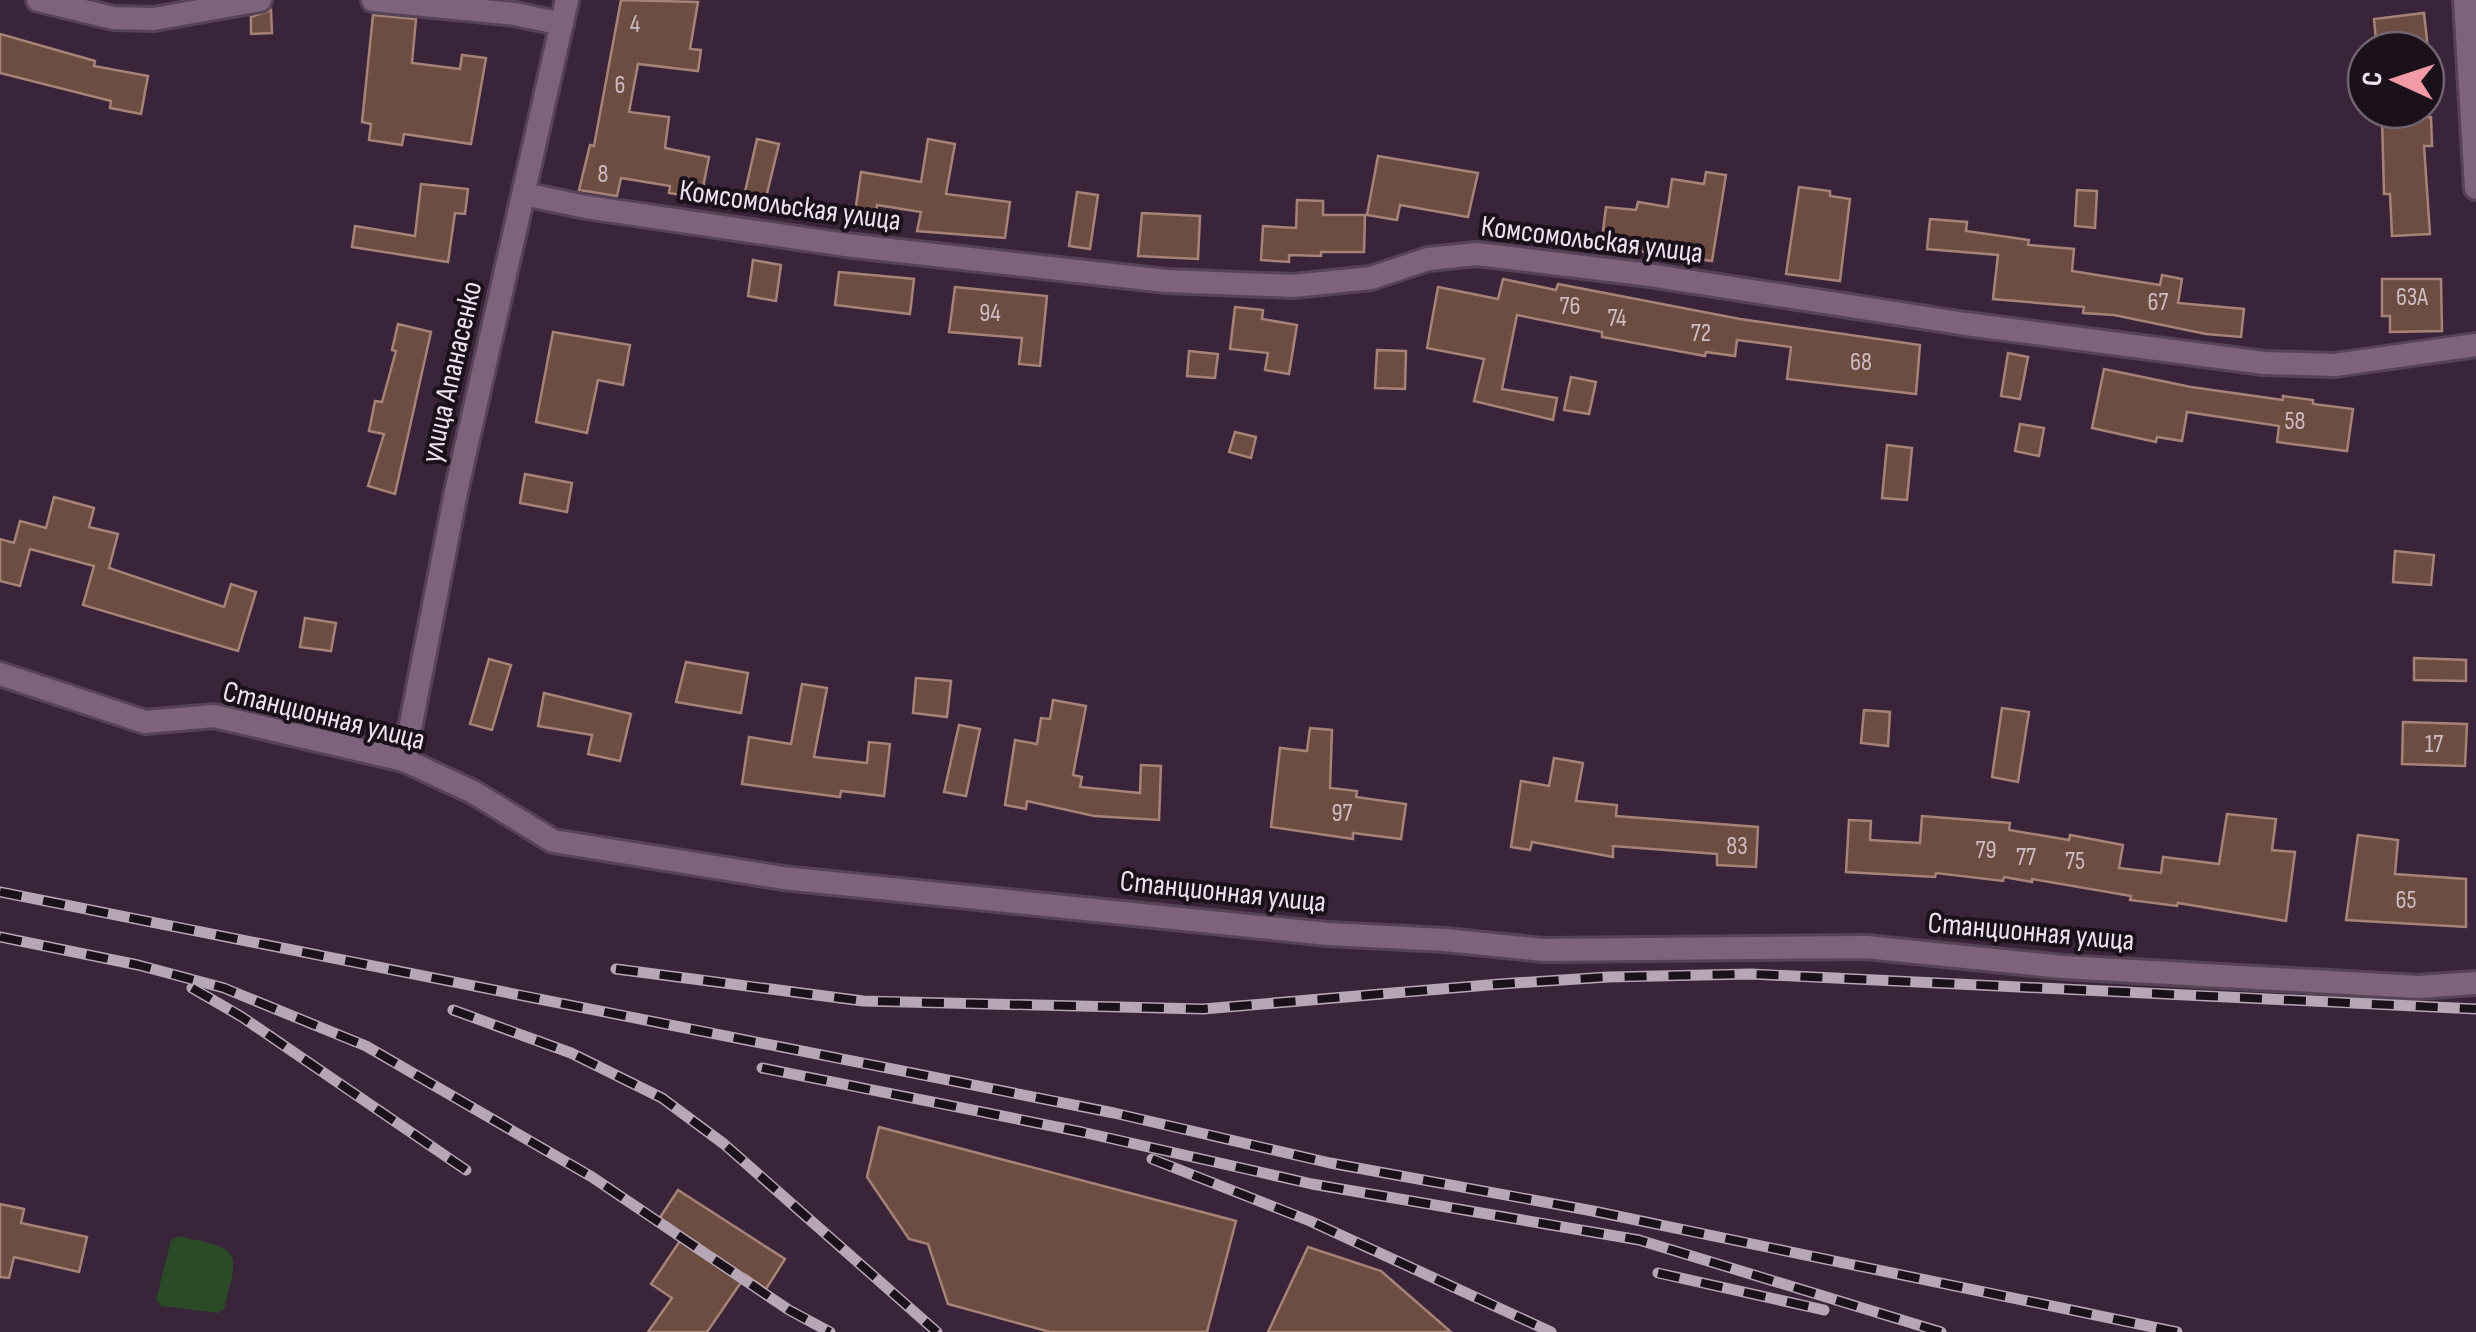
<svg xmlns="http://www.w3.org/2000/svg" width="2476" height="1332" viewBox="0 0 2476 1332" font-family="'Sofia Sans Condensed',sans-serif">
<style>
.green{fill:#2b4a28}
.building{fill:#6d4c41;stroke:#a78377;stroke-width:2.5}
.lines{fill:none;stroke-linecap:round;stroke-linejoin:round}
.minor-casing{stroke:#564356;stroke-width:28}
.minor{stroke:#7d637b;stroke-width:22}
.rail-casing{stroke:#b7a7b6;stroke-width:11}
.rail{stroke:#1b111b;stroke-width:8;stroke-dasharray:22;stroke-linecap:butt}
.labels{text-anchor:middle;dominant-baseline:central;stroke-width:8;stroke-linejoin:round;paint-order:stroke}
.number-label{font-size:25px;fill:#cebcc3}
.street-label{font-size:30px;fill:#efe1ee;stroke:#1b111b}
</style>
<rect width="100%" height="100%" fill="#3a2439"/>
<path class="green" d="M 179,1236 C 241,1250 240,1248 224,1309 L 218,1313 L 161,1306 L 156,1300 L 171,1240 Z"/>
<g class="building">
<path d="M 621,0 L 698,2 L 690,49 L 701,50 L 698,71 L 638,64 L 629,112 L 669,117 L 665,148 L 709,157 L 701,198 L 669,193 L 670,186 L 621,178 L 617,196 L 579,190 L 590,145 L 594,146 Z"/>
<path d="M 271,10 L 272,33 L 251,34 L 251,17 Z"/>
<path d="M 2424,13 L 2428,49 L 2377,50 L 2374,19 Z"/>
<path d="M 373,15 L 416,19 L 412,63 L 460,69 L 462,55 L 486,58 L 471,144 L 404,134 L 402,145 L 369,140 L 371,124 L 362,122 Z"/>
<path d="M 0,34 L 95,61 L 94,66 L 148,76 L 141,114 L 110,108 L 111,101 L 0,73 Z"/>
<path d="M 2431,117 L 2432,146 L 2424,146 L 2430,234 L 2392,236 L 2390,194 L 2384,194 L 2382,118 Z"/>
<path d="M 757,139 L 779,144 L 763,210 L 742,205 Z"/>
<path d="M 928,139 L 955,144 L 946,194 L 1010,202 L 1005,238 L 917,231 L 921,212 L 877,205 L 874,229 L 853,226 L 861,172 L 921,182 Z"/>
<path d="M 1378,156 L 1478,173 L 1468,217 L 1400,205 L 1397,220 L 1367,215 Z"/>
<path d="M 1706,172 L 1726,175 L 1712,261 L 1601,246 L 1606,207 L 1636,210 L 1638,202 L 1668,207 L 1672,179 L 1704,184 Z"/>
<path d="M 421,184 L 468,189 L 465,214 L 455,213 L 448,262 L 352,247 L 355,226 L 415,236 Z"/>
<path d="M 1799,187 L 1830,191 L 1830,196 L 1850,199 L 1840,281 L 1786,274 Z"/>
<path d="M 2077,190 L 2097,191 L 2095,228 L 2075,226 Z"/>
<path d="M 1077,192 L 1098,195 L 1090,249 L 1069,246 Z"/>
<path d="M 1297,200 L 1323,201 L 1323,215 L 1365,215 L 1364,252 L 1321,252 L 1321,256 L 1289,255 L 1289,262 L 1261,260 L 1263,226 L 1296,228 Z"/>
<path d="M 1142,213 L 1200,216 L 1198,259 L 1138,256 Z"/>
<path d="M 1930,219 L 1967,222 L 1966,231 L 2029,240 L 2028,245 L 2074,249 L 2072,271 L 2160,285 L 2162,275 L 2182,279 L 2178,303 L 2244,309 L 2241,337 L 2206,334 L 2114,315 L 2083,313 L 2084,307 L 1993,299 L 1998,255 L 1927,249 Z"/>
<path d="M 753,260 L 781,265 L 776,301 L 748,296 Z"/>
<path d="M 839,272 L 914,279 L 910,314 L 835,305 Z"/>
<path d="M 1503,279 L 1556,290 L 1558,284 L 1740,319 L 1920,345 L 1916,394 L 1787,379 L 1791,347 L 1737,340 L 1735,356 L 1706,352 L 1705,356 L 1602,337 L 1602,332 L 1517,315 L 1502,389 L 1557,398 L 1553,420 L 1474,401 L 1484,359 L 1427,348 L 1438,287 L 1498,299 Z"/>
<path d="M 2382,279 L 2441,279 L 2442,331 L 2390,332 L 2390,316 L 2382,316 Z"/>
<path d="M 955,287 L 1047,296 L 1040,366 L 1019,364 L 1022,338 L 949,332 Z"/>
<path d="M 1235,307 L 1263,310 L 1262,319 L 1297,325 L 1289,374 L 1265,370 L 1268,353 L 1230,349 Z"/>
<path d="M 398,324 L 431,332 L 395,494 L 368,486 L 384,434 L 369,431 L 375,401 L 382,402 L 396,351 L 392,350 Z"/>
<path d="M 553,332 L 630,345 L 623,385 L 598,380 L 587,433 L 536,422 Z"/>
<path d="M 1377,350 L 1406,351 L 1405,389 L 1375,388 Z"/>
<path d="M 1189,351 L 1218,354 L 1215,378 L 1187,376 Z"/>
<path d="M 2008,353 L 2028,357 L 2020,399 L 2001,396 Z"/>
<path d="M 2104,369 L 2191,387 L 2283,400 L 2283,396 L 2313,400 L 2313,404 L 2353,409 L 2347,451 L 2277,442 L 2279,426 L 2187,412 L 2182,441 L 2157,437 L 2156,442 L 2092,428 Z"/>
<path d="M 1571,377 L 1596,382 L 1589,414 L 1564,410 Z"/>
<path d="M 2020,424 L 2044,428 L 2039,456 L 2015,451 Z"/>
<path d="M 1235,432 L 1256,437 L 1251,458 L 1229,452 Z"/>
<path d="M 1887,445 L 1912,448 L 1907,500 L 1882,498 Z"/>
<path d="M 525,474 L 572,483 L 567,512 L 520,503 Z"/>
<path d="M 54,497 L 94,508 L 89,527 L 118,534 L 109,568 L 224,607 L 231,584 L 256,592 L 238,651 L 83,605 L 94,566 L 30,549 L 20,586 L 0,581 L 0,539 L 14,543 L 20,521 L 46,528 Z"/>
<path d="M 2395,551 L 2434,555 L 2431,585 L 2393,582 Z"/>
<path d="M 305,618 L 336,623 L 331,651 L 300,647 Z"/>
<path d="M 2414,658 L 2466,660 L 2466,681 L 2414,680 Z"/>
<path d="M 489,659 L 511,665 L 492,730 L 470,724 Z"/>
<path d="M 686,662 L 748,673 L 741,713 L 676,702 Z"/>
<path d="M 916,678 L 951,681 L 947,717 L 913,713 Z"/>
<path d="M 802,684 L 827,688 L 814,757 L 867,763 L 869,742 L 890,744 L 884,796 L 841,791 L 840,797 L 742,784 L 749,737 L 791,744 Z"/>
<path d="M 544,693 L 631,714 L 620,761 L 588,754 L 592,735 L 538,726 Z"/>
<path d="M 1053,700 L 1086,706 L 1073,775 L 1082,777 L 1080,787 L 1140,793 L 1141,765 L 1161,766 L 1159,820 L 1094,816 L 1027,801 L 1026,809 L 1005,805 L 1015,740 L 1037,744 L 1041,718 L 1050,719 Z"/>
<path d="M 2002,708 L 2029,712 L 2018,782 L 1992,777 Z"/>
<path d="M 1864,710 L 1890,712 L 1888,746 L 1861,743 Z"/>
<path d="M 2403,722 L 2467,724 L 2465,766 L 2402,764 Z"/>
<path d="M 959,725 L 980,729 L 966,796 L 944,792 Z"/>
<path d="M 1310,728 L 1332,730 L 1330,788 L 1357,791 L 1356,797 L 1406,804 L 1401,839 L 1353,833 L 1353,839 L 1271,827 L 1280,748 L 1307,751 Z"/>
<path d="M 1554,758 L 1583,763 L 1576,801 L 1617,805 L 1616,816 L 1758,827 L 1756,867 L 1717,865 L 1717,854 L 1613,846 L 1613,857 L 1532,842 L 1530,850 L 1511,847 L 1521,781 L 1549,786 Z"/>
<path d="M 2227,814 L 2276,819 L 2272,850 L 2295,852 L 2286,921 L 2178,903 L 2177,906 L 2130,900 L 2131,896 L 2032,879 L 2032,882 L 2004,877 L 2003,881 L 1936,873 L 1935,877 L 1846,872 L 1849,820 L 1871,821 L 1870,840 L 1920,843 L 1922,816 L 2010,823 L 2009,830 L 2069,840 L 2070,835 L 2123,845 L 2119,868 L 2161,873 L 2163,857 L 2219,864 Z"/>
<path d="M 2358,835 L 2398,840 L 2395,874 L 2466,879 L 2466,927 L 2346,920 Z"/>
<path d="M 879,1127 L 1236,1221 L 1207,1332 L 1050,1332 L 948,1304 L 928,1244 L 909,1239 L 867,1177 Z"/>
<path d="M 678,1190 L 785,1259 L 766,1289 L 746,1275 L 707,1332 L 648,1332 L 672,1298 L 651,1284 L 684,1235 L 659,1219 Z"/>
<path d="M 0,1204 L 24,1209 L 21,1223 L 87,1237 L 79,1272 L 14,1257 L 9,1278 L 0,1277 Z"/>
<path d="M 1308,1247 L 1381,1271 L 1451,1332 L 1268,1332 Z"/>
</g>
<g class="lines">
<defs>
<g id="minor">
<path d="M 38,0 L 113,18 L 154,19 L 260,0"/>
<path d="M 373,0 L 515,14 L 562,24"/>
<path d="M 2465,0 L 2476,188"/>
<path d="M 524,194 L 586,207 L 846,245 L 1166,281 L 1293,286 L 1371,278 L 1428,259 L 1477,254 L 1642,274 L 1966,324 L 2264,363 L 2335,365 L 2476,345"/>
<path d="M 0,674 L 145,722 L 214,716 L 404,760 L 473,792 L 553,841 L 783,878 L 1328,934 L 1445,940 L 1544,950 L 1866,947 L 2063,967 L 2418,987 L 2476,983"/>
<path d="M 404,760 L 456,492 L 567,0"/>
</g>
</defs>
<use href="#minor" class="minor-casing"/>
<use href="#minor" class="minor"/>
<defs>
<g id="rail">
<path d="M 0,892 L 1114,1113 L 1330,1163 L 1593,1211 L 2177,1332"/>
<path d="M 0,937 L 138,965 L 224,988 L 366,1046 L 592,1177 L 789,1310 L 830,1332"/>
<path d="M 616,969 L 863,1001 L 1203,1009 L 1500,984 L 1608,977 L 1751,974 L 2476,1009"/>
<path d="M 192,988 L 242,1017 L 466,1170"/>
<path d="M 453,1010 L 571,1053 L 662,1098 L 724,1144 L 937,1332"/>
<path d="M 762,1068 L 1082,1132 L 1312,1184 L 1639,1240 L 1941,1332"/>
<path d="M 1152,1159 L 1310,1221 L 1551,1332"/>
<path d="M 1658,1273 L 1824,1310"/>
</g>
</defs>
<use href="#rail" class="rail-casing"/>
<use href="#rail" class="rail"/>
</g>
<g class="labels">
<g class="number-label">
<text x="635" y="24">4</text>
<text x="620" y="85">6</text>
<text x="603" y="174">8</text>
<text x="2412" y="297">63А</text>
<text x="2158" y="302">67</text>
<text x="1570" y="306">76</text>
<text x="990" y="313">94</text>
<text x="1617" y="318">74</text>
<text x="1701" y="333">72</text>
<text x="1861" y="362">68</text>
<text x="2295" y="421">58</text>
<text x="2434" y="744">17</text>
<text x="1342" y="813">97</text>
<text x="1737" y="846">83</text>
<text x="1986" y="850">79</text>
<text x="2026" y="857">77</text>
<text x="2075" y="861">75</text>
<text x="2406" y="900">65</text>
</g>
<g class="street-label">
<text transform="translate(790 206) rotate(8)">Комсомольская улица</text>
<text transform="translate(1592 240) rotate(7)">Комсомольская улица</text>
<text transform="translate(452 372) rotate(-77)">улица Апанасенко</text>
<text transform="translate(324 716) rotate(14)">Станционная улица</text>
<text transform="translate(1223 892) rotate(6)">Станционная улица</text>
<text transform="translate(2031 932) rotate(5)">Станционная улица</text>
</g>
</g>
<g transform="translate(2396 80) rotate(273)"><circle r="48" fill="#1b111b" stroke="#70646f" stroke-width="2.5"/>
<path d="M0-8L18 38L0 25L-18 38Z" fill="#f39aa7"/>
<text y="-15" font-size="28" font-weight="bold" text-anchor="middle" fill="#efe1ee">С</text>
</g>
</svg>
